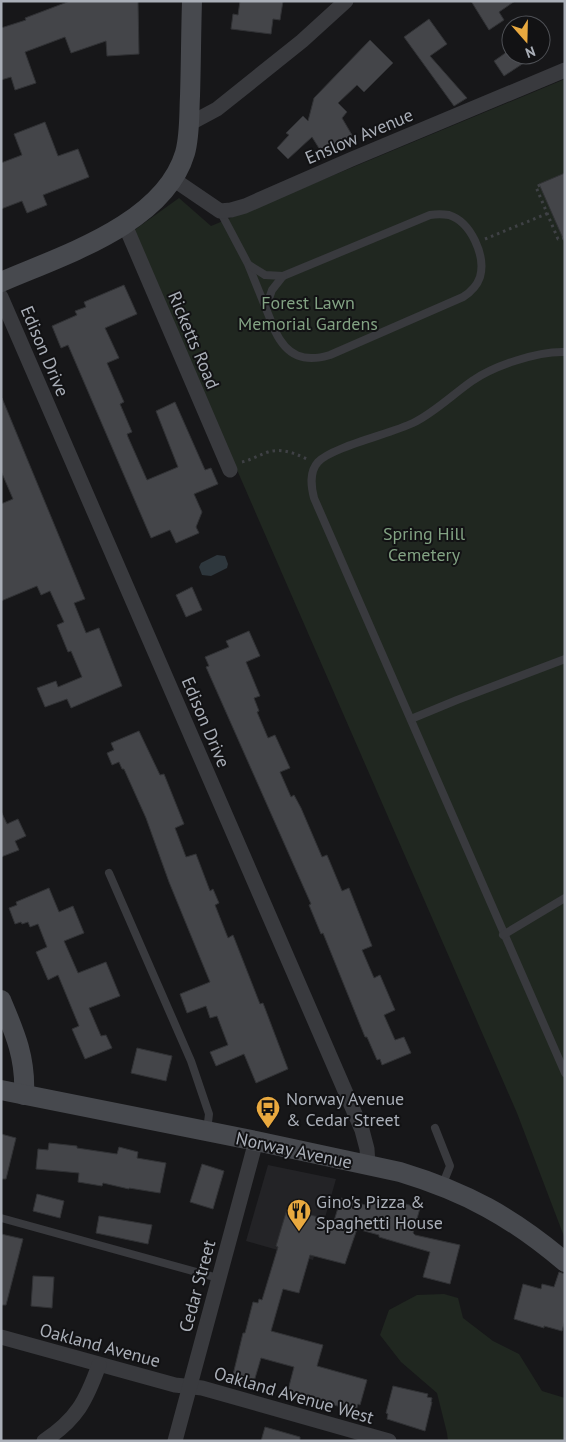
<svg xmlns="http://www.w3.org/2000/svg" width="566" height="1442" viewBox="0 0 566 1442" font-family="'PT Sans',sans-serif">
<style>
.built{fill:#232326}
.green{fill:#202720}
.water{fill:#2e373d}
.building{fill:#444549;stroke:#313235}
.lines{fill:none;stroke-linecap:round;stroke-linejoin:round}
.path{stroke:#3f4145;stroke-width:3;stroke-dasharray:2.5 4;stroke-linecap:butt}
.lane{stroke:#393a3e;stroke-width:8}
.street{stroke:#393a3e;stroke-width:15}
.secondary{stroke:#47494e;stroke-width:20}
.labels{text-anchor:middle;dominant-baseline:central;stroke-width:4;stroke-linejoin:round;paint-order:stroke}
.street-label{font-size:18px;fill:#aaafb8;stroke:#121214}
.park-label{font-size:18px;fill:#82a283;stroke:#121214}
.poi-label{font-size:18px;fill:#aaafb8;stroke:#121214;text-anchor:start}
</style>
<rect width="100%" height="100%" fill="#171719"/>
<path class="built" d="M 268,1165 L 336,1179 L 313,1260 L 246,1241 Z"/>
<g class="green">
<path d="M 565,79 L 565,1239 L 517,1113 L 133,231 L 179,198 L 211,226 Z"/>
<path d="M 444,1294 L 458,1298 L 463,1318 L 493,1341 L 519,1354 L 542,1391 L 565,1398 L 565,1441 L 448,1441 L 447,1433 L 437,1393 L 401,1362 L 380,1335 L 389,1310 L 417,1295 Z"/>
</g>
<path class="water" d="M 217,555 L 225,556 L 228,564 L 227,568 L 211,576 L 202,575 L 199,567 L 201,563 Z"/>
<g class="building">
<path d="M 70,1 L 138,1 L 139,54 L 107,56 L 106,41 L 71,53 L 65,37 L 25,52 L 36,83 L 15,90 L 11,77 L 1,80 L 1,28 L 26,20 L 25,18 Z"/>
<path d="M 240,1 L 283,1 L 280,20 L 273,19 L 271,34 L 231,29 L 233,14 L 238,15 Z"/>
<path d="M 471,1 L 515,1 L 499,12 L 504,20 L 489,30 Z"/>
<path d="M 429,19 L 447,44 L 430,56 L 467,98 L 454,106 L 404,37 Z"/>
<path d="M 370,40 L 393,63 L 364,92 L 357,85 L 338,103 L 347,112 L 342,118 L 352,135 L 322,153 L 312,137 L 288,159 L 277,148 L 289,135 L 286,133 L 303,116 L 308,121 L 314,98 Z"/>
<path d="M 511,49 L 511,55 L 536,55 L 504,76 L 494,61 Z"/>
<path d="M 45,122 L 58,156 L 78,149 L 89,177 L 43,195 L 47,205 L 27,213 L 22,201 L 1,209 L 1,163 L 22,155 L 14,134 Z"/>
<path d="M 565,173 L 565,243 L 539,184 Z"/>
<path d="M 124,285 L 137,314 L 105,328 L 119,358 L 107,363 L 124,402 L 120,404 L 132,432 L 127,434 L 128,437 L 147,480 L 178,467 L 156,411 L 175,402 L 205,470 L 211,468 L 218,484 L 194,494 L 202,512 L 196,527 L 199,533 L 176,543 L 170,530 L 151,538 L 68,345 L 61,348 L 52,326 L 77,315 L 75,311 L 86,307 L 84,302 Z"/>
<path d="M 2,398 L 85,599 L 74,603 L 86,633 L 99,628 L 122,686 L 71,708 L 67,699 L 45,707 L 37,688 L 56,681 L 58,687 L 82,677 L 71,651 L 68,652 L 57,625 L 64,622 L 50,591 L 41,595 L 37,586 L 1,601 L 1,504 L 13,499 L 1,471 Z"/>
<path d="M 192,587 L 202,610 L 186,617 L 176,595 Z"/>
<path d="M 249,631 L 260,656 L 246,662 L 260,696 L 254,698 L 259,711 L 257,712 L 268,738 L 275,735 L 290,768 L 280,772 L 291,797 L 294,795 L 301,808 L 322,857 L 327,855 L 342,891 L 349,888 L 372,946 L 362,950 L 374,978 L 380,975 L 395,1010 L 384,1015 L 395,1040 L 404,1037 L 411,1053 L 382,1065 L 380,1059 L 377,1060 L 367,1037 L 365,1037 L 323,933 L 321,934 L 309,905 L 311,904 L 206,667 L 209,666 L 205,657 L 229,647 L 226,641 Z"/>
<path d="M 139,731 L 160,775 L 164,774 L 184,824 L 175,828 L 186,857 L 196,854 L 210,891 L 213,889 L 219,903 L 215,905 L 228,938 L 233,935 L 260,1004 L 263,1003 L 288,1069 L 256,1083 L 244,1054 L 216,1066 L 210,1052 L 228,1045 L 217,1016 L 210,1018 L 206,1006 L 187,1013 L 180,994 L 210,982 L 169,882 L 146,818 L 124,769 L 122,769 L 119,762 L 112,765 L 107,753 L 114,750 L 111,743 Z"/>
<path d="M 1,811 L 7,824 L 18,819 L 26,836 L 15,841 L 19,850 L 1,857 Z"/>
<path d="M 49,888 L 59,912 L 73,906 L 84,933 L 64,941 L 78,973 L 106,962 L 120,996 L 89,1008 L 101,1036 L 106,1035 L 112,1048 L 85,1059 L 72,1029 L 79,1026 L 58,975 L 48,980 L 36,952 L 47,947 L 38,924 L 30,927 L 28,922 L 22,924 L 21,922 L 15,924 L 9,908 L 17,905 L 16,902 Z"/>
<path d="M 137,1048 L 172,1056 L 166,1081 L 131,1073 Z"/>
<path d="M 1,1134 L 16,1138 L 6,1179 L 1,1179 Z"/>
<path d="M 49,1143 L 77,1146 L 77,1148 L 117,1154 L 119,1147 L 138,1152 L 137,1158 L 166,1163 L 160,1193 L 129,1188 L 129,1189 L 103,1183 L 102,1186 L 78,1182 L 79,1173 L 36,1169 L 38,1149 L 48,1150 Z"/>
<path d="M 202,1164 L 224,1171 L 213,1209 L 190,1202 Z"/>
<path d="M 37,1194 L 64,1201 L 60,1218 L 33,1211 Z"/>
<path d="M 341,1198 L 365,1205 L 367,1200 L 393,1207 L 395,1201 L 420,1208 L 413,1233 L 415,1235 L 460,1245 L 450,1284 L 423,1277 L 430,1252 L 379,1237 L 379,1235 L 357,1229 L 345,1264 L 310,1255 L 299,1293 L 283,1289 L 271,1331 L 323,1345 L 317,1366 L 367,1380 L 360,1405 L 358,1404 L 356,1411 L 308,1398 L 308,1400 L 287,1394 L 294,1367 L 261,1358 L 253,1385 L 232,1379 L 243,1333 L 245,1333 L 253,1302 L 258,1303 L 259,1299 L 262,1300 L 278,1247 L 276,1246 L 287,1209 L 334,1221 Z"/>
<path d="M 99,1216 L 152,1225 L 148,1244 L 96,1233 Z"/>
<path d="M 1,1234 L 23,1239 L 6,1305 L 1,1305 Z"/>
<path d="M 559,1272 L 565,1274 L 565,1320 L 562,1331 L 544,1326 L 544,1328 L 514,1319 L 523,1284 L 541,1289 L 542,1284 L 554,1287 Z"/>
<path d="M 33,1276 L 54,1277 L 52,1308 L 31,1306 Z"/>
<path d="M 393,1386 L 428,1394 L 427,1397 L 432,1398 L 431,1402 L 432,1402 L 425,1431 L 387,1419 L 388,1414 L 386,1413 Z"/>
<path d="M 265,1427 L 300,1437 L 300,1441 L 261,1441 Z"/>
</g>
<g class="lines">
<g class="path">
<path d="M 540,185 L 536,187 L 558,239 L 563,238"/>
<path d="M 485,239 L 551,212"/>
<path d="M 242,462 C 251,460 259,455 268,452 C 282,448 294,453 307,459"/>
</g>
<g class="lane">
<path d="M 220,211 L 248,264 L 275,331 C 287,356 304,363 330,355 L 463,297 C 471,292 477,286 480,277 C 486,256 471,222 449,215 C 443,214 436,214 430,215 L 283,276 L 272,290 L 266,307"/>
<path d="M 249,265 L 265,275 L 283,276"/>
<path d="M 565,352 C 537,351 494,366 472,381 C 452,395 434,413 413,423 C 390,434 332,447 318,462 C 309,472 311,486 314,498 L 565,1073"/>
<path d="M 411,719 L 457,700 L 565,659"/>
<path d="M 109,873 L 191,1061 L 209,1114 L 207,1131"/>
<path d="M 503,935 L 565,898"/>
<path d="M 435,1128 L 450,1166 L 442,1186"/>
<path d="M 1,1218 L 218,1278"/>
</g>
<g class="street">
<path d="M 189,124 L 217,109 L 302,41 L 346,1"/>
<path d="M 173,179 L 220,211 L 231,210 L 245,206 L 352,159 L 565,70"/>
<path d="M 125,225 L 230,470"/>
<path d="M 1,297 L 362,1130 L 367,1149 L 368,1165"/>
<path d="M 1,1337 L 175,1385 L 202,1388 L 389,1441"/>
<path d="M 44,1441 C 77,1419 86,1401 99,1365"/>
<path d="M 175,1441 L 256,1141"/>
</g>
<g class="secondary">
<path d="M 1,282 C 63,255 164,224 185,153 C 190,135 189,115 190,96 C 191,65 191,33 192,1"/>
<path d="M 1,1000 C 15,1033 26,1058 24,1095"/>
<path d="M 1,1090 L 256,1141 L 400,1172 C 466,1192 512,1217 565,1262"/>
</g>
</g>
<defs>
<symbol id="bus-pin" viewBox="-11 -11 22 30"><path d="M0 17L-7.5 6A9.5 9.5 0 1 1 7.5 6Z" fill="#e9a93f" stroke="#121214"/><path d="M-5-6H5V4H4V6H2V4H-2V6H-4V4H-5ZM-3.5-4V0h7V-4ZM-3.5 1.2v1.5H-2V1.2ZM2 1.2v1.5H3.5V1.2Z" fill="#111"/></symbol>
<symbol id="restaurant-pin" viewBox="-11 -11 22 30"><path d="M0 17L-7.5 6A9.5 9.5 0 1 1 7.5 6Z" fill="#e9a93f" stroke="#121214"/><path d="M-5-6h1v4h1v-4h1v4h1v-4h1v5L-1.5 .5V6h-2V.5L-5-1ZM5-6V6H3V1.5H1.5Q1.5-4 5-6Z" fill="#111"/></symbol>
</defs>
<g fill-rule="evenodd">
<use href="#bus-pin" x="254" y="1094" width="28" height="38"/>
<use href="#restaurant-pin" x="285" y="1197" width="28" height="38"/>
</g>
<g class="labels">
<g class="street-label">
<text transform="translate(359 136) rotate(-23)">Enslow Avenue</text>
<text transform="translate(194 340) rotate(67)">Ricketts Road</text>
<text transform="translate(45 351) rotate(67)">Edison Drive</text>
<text transform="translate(206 722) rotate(67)">Edison Drive</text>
<text transform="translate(294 1150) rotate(12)">Norway Avenue</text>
<text transform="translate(197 1286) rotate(-75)">Cedar Street</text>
<text transform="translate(100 1345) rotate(15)">Oakland Avenue</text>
<text transform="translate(294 1395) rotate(16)">Oakland Avenue West</text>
</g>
<g class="park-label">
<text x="308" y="302">Forest Lawn<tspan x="308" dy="21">Memorial Gardens</tspan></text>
<text x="424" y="533">Spring Hill<tspan x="424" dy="21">Cemetery</tspan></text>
</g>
<g class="poi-label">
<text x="286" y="1098">Norway Avenue<tspan x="286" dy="21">&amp; Cedar Street</tspan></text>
<text x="316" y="1201">Gino's Pizza &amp;<tspan x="316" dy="21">Spaghetti House</tspan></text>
</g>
</g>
<rect width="566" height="1442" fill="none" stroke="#aaafb8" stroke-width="5"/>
<g transform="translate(526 40) rotate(160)"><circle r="24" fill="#121214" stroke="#4f5156"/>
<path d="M0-4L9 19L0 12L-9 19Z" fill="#e9a93f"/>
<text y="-8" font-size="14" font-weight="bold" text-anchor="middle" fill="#aaafb8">N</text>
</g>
</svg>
